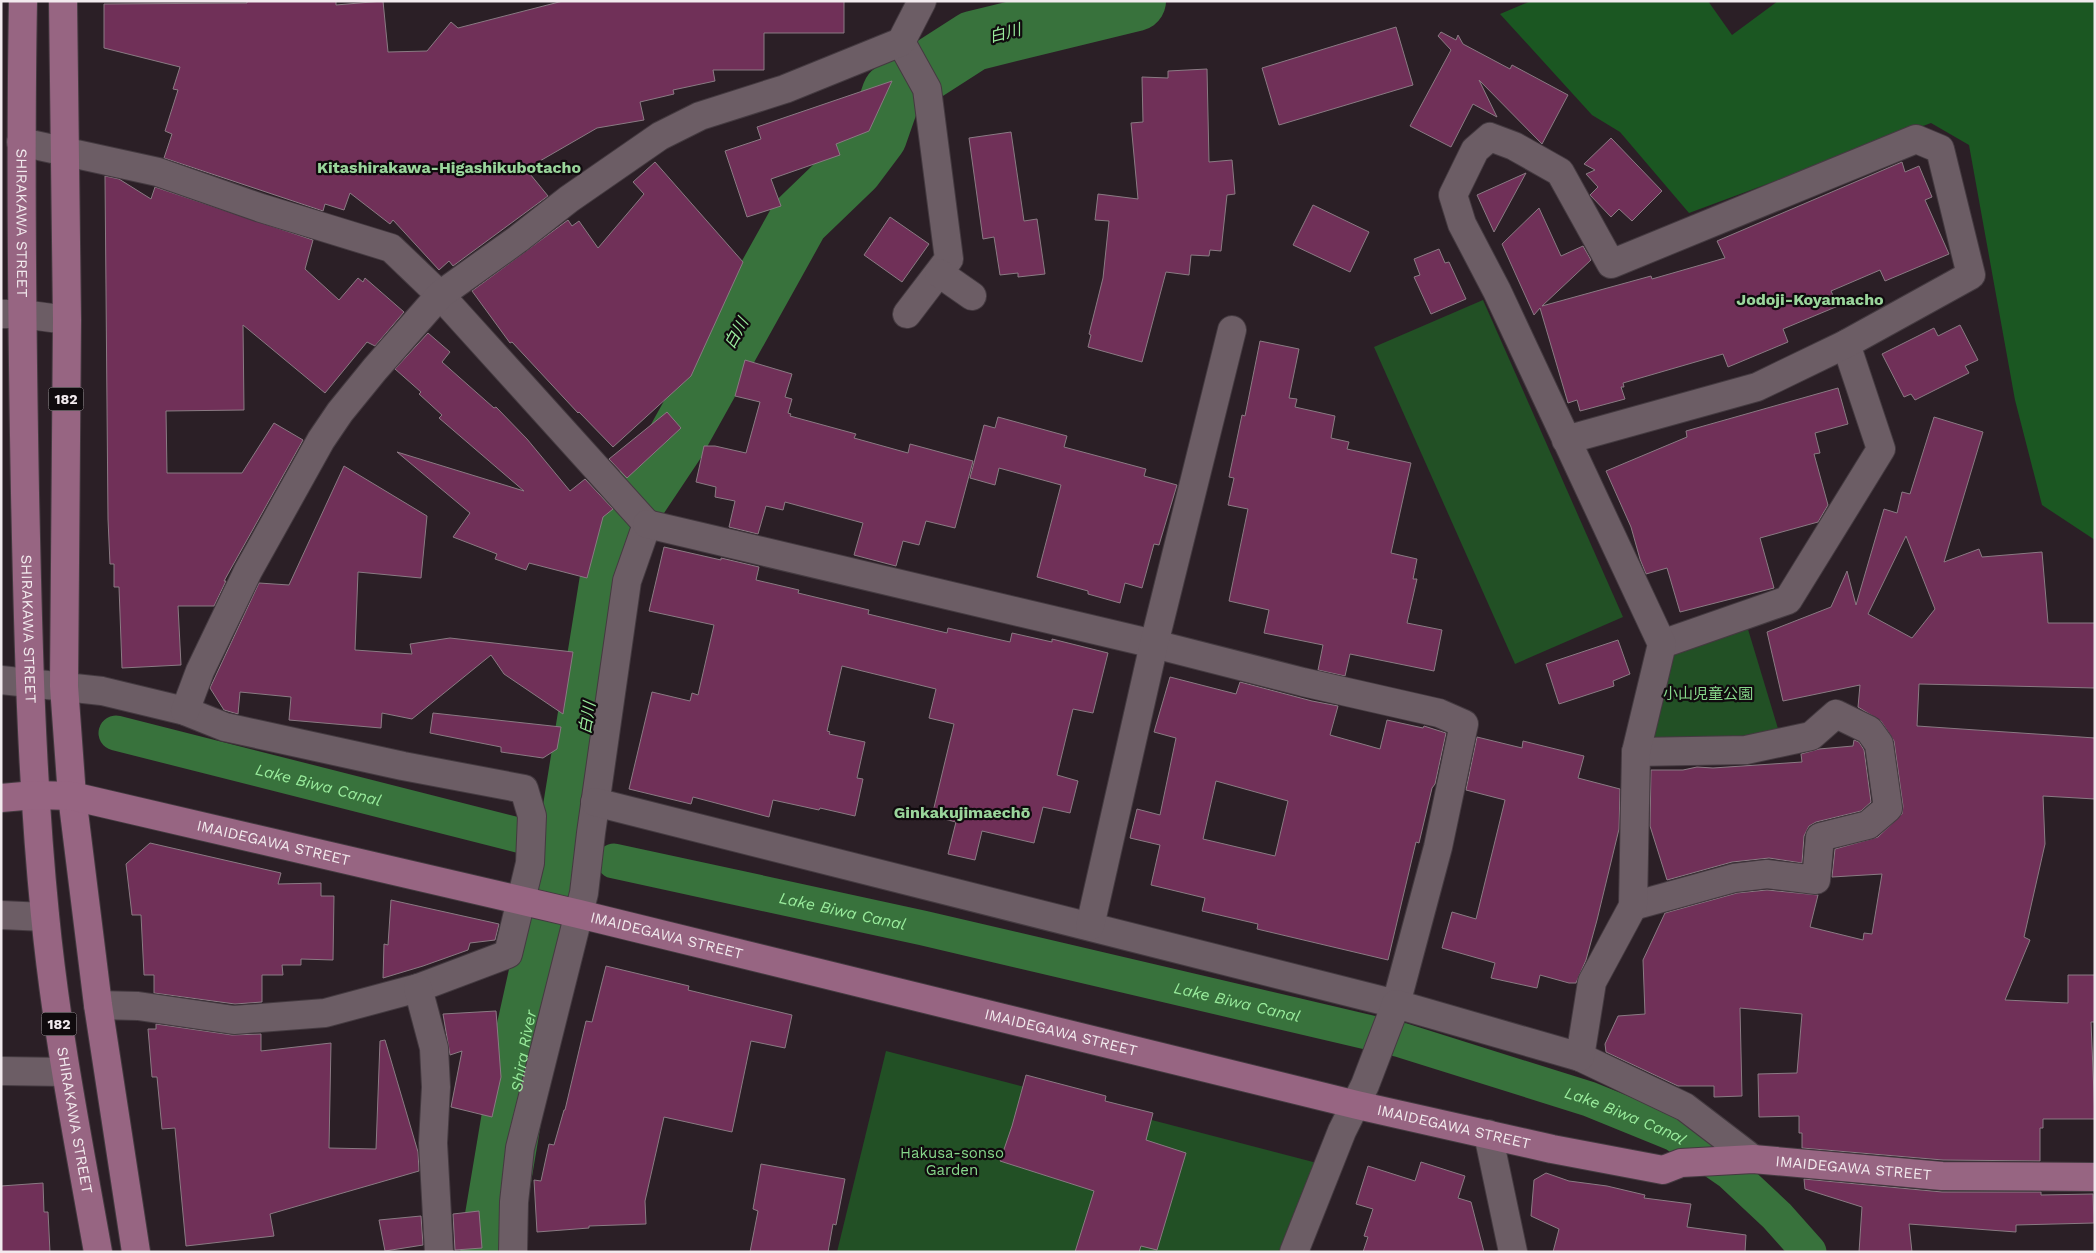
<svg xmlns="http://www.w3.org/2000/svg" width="2096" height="1253" viewBox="0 0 2096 1253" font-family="'Work Sans','Noto Sans JP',sans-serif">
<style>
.green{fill:#225025}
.forest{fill:#1b5722}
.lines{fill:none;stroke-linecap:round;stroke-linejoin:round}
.canal{stroke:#38723c;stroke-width:35}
.river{stroke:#38723c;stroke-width:60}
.building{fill:#703058;stroke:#8a7a83;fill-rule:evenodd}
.minor-casing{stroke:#443a40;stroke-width:30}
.major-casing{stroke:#443a40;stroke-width:30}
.minor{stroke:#6c5d65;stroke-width:28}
.major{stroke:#976582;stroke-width:28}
.labels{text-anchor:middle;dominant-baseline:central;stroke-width:4.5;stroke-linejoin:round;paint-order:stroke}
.shield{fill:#100b0e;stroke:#aea7ab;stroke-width:1}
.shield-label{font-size:14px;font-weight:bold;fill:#f2eaee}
.street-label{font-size:15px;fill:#f2eaee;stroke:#100b0e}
.park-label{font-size:15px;fill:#86d78a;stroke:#100b0e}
.water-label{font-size:16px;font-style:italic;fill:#99eb9c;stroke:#100b0e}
.neighbourhood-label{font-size:16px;font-weight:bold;fill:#9ad59b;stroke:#100b0e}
</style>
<rect width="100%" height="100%" fill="#2b1f26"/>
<g class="green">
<path d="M 1483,300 L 1623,617 L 1515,664 L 1374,347 Z"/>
<path d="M 1744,616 L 1782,742 L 1636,752 L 1662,644 Z"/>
<path d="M 886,1051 L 1317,1163 L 1286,1252 L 837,1252 Z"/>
</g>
<path class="forest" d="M 1531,1 L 1708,1 L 1732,35 L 1778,1 L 2095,1 L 2095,540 L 2042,505 L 2015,400 L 1969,145 L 1931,123 L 1689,213 L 1620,132 L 1592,115 L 1500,14 Z"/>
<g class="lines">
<g class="canal">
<path id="s1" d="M 116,733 L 522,836"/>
<path id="s2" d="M 614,861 L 923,928 L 1401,1040 L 1589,1099 L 1675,1134 L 1730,1172 L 1777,1216 L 1809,1252"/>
</g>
<path class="river" id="s3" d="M 491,1252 L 490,1246 L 526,1031 L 566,851 L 618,528 L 676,441 L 799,220 L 853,168 L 877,136 L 892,93 L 973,41 L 1136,1"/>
</g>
<g class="building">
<path d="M 247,1 L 336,1 L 336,5 L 383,1 L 388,52 L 427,51 L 451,22 L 458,28 L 563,1 L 844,1 L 844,33 L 764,33 L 764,70 L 713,70 L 715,81 L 673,90 L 674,94 L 640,102 L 644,120 L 597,128 L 526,169 L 548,196 L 453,266 L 449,261 L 439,270 L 393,220 L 390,224 L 350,193 L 344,210 L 325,204 L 323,211 L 164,158 L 172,134 L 165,131 L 178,90 L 173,89 L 180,67 L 104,48 L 104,4 L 247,3 Z"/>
<path d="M 1396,27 L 1413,85 L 1279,125 L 1262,68 Z"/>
<path d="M 1441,32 L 1456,40 L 1458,35 L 1463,44 L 1510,69 L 1512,65 L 1568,95 L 1542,144 L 1479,80 L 1497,117 L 1473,104 L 1451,147 L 1410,126 L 1451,50 L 1438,36 Z"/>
<path d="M 1207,69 L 1209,162 L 1232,160 L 1235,194 L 1227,195 L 1221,251 L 1210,250 L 1209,256 L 1191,255 L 1189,275 L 1166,272 L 1142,362 L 1088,347 L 1091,335 L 1089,334 L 1103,278 L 1109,221 L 1095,220 L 1098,194 L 1138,199 L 1131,123 L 1143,122 L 1142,77 L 1168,78 L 1168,71 Z"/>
<path d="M 892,81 L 869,131 L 836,144 L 840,155 L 771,179 L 781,206 L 747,217 L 725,151 L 761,139 L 757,127 Z"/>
<path d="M 1011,132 L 1024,221 L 1037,219 L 1045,274 L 1018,277 L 1018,273 L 1000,275 L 994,237 L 983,239 L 969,138 Z"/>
<path d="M 1611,138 L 1662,191 L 1632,221 L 1619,209 L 1611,217 L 1590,195 L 1598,187 L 1586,174 L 1595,170 L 1584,164 Z"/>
<path d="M 655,162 L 743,262 L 691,376 L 613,447 L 579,412 L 578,413 L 512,342 L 510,343 L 472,291 L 568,220 L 572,226 L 579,221 L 598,248 L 644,194 L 633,182 Z"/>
<path d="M 1902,162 L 1905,172 L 1919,166 L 1932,197 L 1925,200 L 1949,254 L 1885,281 L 1880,270 L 1831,291 L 1838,306 L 1783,329 L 1788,342 L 1728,367 L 1723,354 L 1623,383 L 1624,387 L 1621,387 L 1625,399 L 1580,411 L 1577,400 L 1568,403 L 1540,308 L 1534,315 L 1502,244 L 1539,208 L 1561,256 L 1583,246 L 1591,260 L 1542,306 L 1651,276 L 1652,279 L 1725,258 L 1717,241 Z"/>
<path d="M 1526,173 L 1494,232 L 1477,195 Z"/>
<path d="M 105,176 L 119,179 L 151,199 L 155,187 L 313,240 L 305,269 L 339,300 L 358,278 L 363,282 L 365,278 L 404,312 L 375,346 L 367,342 L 325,393 L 243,325 L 244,410 L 166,411 L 167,473 L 242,473 L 274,423 L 303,440 L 224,581 L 226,581 L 214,606 L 178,606 L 181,665 L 122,668 L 119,587 L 114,587 L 114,564 L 110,564 L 108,519 Z"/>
<path d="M 1313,205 L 1369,232 L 1350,272 L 1293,245 Z"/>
<path d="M 890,217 L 929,244 L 902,282 L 864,255 Z"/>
<path d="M 1439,249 L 1445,263 L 1449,262 L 1466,299 L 1431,314 L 1414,277 L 1420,275 L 1414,259 Z"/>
<path d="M 1960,325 L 1978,360 L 1965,366 L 1969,373 L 1915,400 L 1911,394 L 1904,397 L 1882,354 L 1934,328 L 1938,336 Z"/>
<path d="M 428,333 L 450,352 L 442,362 L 494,408 L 496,407 L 527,439 L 570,491 L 585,479 L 613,509 L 603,517 L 587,578 L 529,563 L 526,570 L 495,559 L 497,554 L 453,537 L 470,513 L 397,452 L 524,491 L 439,418 L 442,415 L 419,394 L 421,392 L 395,369 Z"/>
<path d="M 1260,341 L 1299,349 L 1289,398 L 1297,399 L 1295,407 L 1335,416 L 1331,438 L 1349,442 L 1347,449 L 1411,463 L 1391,553 L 1417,559 L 1413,579 L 1417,579 L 1407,623 L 1442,630 L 1434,671 L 1350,654 L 1345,676 L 1318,670 L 1323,645 L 1264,633 L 1269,610 L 1229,601 L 1248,509 L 1228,505 L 1234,478 L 1229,477 L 1242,415 L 1245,416 Z"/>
<path d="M 745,360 L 792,374 L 785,397 L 792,399 L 788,413 L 791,414 L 790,416 L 856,434 L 854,438 L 908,453 L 910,444 L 973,461 L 955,528 L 926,521 L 919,545 L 903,541 L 896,566 L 854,555 L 863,523 L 785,502 L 783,510 L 766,506 L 758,534 L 729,527 L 735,501 L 715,497 L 716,487 L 696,482 L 704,446 L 715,446 L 746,453 L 760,402 L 735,396 Z"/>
<path d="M 1838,388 L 1848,424 L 1815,433 L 1820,453 L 1814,454 L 1828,505 L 1818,522 L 1760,538 L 1774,588 L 1680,612 L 1667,568 L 1646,574 L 1640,559 L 1631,527 L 1606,471 L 1687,437 L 1686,431 Z"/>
<path d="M 667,412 L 681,428 L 627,478 L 609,459 Z"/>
<path d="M 998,417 L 1067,436 L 1064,447 L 1146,469 L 1144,476 L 1177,485 L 1159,545 L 1154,544 L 1142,588 L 1125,583 L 1120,603 L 1088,594 L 1088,591 L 1037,577 L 1061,485 L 999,468 L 995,485 L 970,478 L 984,425 L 995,428 Z"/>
<path d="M 1934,417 L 1983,432 L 1944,562 L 1979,549 L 1982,557 L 2042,552 L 2048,623 L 2095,623 L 2095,688 L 1919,684 L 1917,726 L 2095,738 L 2095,799 L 2043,796 L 2045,844 L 2024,937 L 2030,940 L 2005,1000 L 2068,1003 L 2068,975 L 2095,975 L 2095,1022 L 2091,1022 L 2095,1119 L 2043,1119 L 2043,1128 L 2040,1128 L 2040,1161 L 1943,1160 L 1802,1148 L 1802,1133 L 1799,1133 L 1799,1116 L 1759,1117 L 1758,1074 L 1797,1073 L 1802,1014 L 1740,1008 L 1742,1096 L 1714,1097 L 1714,1086 L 1678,1086 L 1606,1052 L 1605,1044 L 1618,1016 L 1645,1014 L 1643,960 L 1665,913 L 1737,893 L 1767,890 L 1818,895 L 1810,927 L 1863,940 L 1864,933 L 1872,934 L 1882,874 L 1832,877 L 1835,849 L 1878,837 L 1902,814 L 1903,806 L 1894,741 L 1881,721 L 1858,707 L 1860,685 L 1783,701 L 1767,632 L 1831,607 L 1847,571 L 1856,605 L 1884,509 L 1897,513 L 1902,492 L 1910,494 ZM 1906,536 L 1935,609 L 1912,638 L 1868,614 Z"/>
<path d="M 344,466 L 427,516 L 421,578 L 358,572 L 355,650 L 412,654 L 410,644 L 450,638 L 573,652 L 563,714 L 504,674 L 491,655 L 412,719 L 382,713 L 381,728 L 289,720 L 291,697 L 240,692 L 238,714 L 224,710 L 210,688 L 259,583 L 289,585 Z"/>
<path d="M 664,547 L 721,560 L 721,558 L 759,567 L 756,580 L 799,590 L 798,593 L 869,610 L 868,614 L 947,633 L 948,628 L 1010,642 L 1012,633 L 1052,642 L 1052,639 L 1108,653 L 1093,713 L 1073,709 L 1057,775 L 1078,781 L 1070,813 L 1043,807 L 1034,843 L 982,831 L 975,860 L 948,854 L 956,822 L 932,816 L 954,724 L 929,718 L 936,689 L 842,666 L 827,731 L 830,732 L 829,734 L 865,742 L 857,778 L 863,779 L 855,816 L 820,808 L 819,810 L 773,800 L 769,817 L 693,797 L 691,804 L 629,789 L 652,692 L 690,701 L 692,693 L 698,695 L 714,625 L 649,611 Z"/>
<path d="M 1618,640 L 1630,674 L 1613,681 L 1614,686 L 1559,704 L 1546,664 Z"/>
<path d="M 1170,677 L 1236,694 L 1240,682 L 1312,701 L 1338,706 L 1330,735 L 1380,749 L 1387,720 L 1423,728 L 1424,726 L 1446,733 L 1435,784 L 1432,788 L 1419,843 L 1416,842 L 1388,960 L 1257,929 L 1258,924 L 1202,911 L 1205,898 L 1151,885 L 1160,845 L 1130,838 L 1137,809 L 1160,815 L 1176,738 L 1154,732 ZM 1216,781 L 1288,801 L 1275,856 L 1203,839 Z"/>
<path d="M 433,713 L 561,727 L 557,749 L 543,758 L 501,752 L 501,747 L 430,733 Z"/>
<path d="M 1477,737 L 1522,748 L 1523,741 L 1584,756 L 1578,778 L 1620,789 L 1619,829 L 1597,920 L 1586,960 L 1576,983 L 1569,983 L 1540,975 L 1537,988 L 1491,978 L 1495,963 L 1442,948 L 1452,912 L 1476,919 L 1505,800 L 1466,790 Z"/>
<path d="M 1854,740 L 1859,742 L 1864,750 L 1871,802 L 1861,811 L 1816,822 L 1809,826 L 1804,836 L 1802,863 L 1769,858 L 1732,862 L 1667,880 L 1650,826 L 1651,770 L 1683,770 L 1697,767 L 1713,768 L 1802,762 L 1801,754 L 1819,749 L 1853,746 Z"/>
<path d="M 150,843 L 281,873 L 278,884 L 321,883 L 321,896 L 334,896 L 333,960 L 301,959 L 301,965 L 282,965 L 283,975 L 262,975 L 262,1002 L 235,1004 L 154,993 L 154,975 L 144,975 L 141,915 L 132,915 L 126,864 Z"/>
<path d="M 391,900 L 499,924 L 495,940 L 470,943 L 468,950 L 423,966 L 383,978 L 384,944 L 388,945 Z"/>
<path d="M 606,966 L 689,986 L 688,990 L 792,1015 L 785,1048 L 751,1041 L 732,1132 L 664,1117 L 645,1201 L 646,1224 L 589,1226 L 589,1228 L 537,1232 L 534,1180 L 541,1181 L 549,1144 L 554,1145 L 564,1110 L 565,1110 L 586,1021 L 592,1022 Z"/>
<path d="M 496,1011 L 501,1077 L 492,1117 L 451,1107 L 462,1051 L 450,1055 L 443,1014 Z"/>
<path d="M 156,1024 L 232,1035 L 261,1034 L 261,1051 L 331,1043 L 329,1148 L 376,1149 L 380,1041 L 385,1040 L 418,1152 L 419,1171 L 270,1214 L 274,1236 L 186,1246 L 175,1128 L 162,1129 L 157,1077 L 152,1077 L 148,1029 L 156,1029 Z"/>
<path d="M 1026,1075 L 1106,1096 L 1105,1101 L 1153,1113 L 1146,1140 L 1186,1153 L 1157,1250 L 1141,1246 L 1139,1252 L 1075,1252 L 1094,1191 L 1000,1161 L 1012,1126 Z"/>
<path d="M 1421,1162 L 1465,1176 L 1458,1198 L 1471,1202 L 1484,1252 L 1363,1252 L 1368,1237 L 1364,1236 L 1373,1209 L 1356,1204 L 1368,1166 L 1415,1181 Z"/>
<path d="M 761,1164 L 845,1179 L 836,1225 L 833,1224 L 828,1252 L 750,1252 L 758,1211 L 753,1209 Z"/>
<path d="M 1546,1173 L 1569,1181 L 1607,1186 L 1645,1195 L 1644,1198 L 1691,1204 L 1687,1227 L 1746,1235 L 1745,1252 L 1553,1252 L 1559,1229 L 1531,1216 L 1534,1180 Z"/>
<path d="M 1804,1179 L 1942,1192 L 2041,1192 L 2041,1195 L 2093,1194 L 2094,1223 L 2016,1225 L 2016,1232 L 1909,1224 L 1912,1252 L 1859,1252 L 1862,1207 L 1805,1189 Z"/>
<path d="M 43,1183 L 44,1212 L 48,1212 L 50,1252 L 1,1252 L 1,1186 Z"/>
<path d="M 479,1211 L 482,1248 L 455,1250 L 453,1214 Z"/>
<path d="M 421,1216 L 423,1245 L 385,1251 L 379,1220 Z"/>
</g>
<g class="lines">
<defs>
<g id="minor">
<path d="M 901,42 L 927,89 L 949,259 L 907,314"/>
<path d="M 21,142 L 158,172 L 261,208 L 391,248 L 440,295 L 647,524 L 627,581 L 591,833 L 584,893 L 520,1148 L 514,1202 L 513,1252"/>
<path d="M 939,273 L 972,296"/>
<path d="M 1,314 L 22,314 L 67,320"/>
<path d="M 1662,644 L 1788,600 L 1881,449 L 1846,344"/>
<path d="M 1,680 L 102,691 L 185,711 L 225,727 L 403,766 L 524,789 L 532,816 L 530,863 L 508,954 L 418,988 L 325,1013 L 234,1020 L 138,1006 L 98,1005"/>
<path d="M 185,711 L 200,671 L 248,571 L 321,440 L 340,412 L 375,369 L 440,295 L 518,239 L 569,199 L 660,136 L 700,116 L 785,89 L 901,42 L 922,1"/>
<path d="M 595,802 L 1396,1004 L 1438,847 L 1464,724 L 1439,713 L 1303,682 L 1154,644 L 647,524"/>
<path d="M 1633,906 L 1734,878 L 1767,874 L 1816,880 L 1820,837 L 1868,825 L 1888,808 L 1879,744 L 1869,730 L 1836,714 L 1811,736 L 1746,750 L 1636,752"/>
<path d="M 1,915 L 45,917"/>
<path d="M 1090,926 L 1154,644 L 1232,330"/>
<path d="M 418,988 L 434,1048 L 436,1087 L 433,1143 L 439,1252"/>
<path d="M 1580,1057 L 1685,1107 L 1753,1159"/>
<path d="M 1,1071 L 65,1072"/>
<path d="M 1488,1134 L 1513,1252"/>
<path d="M 1294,1252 L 1342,1131 L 1365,1085 L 1396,1004 L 1580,1057 L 1592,982 L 1633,906 L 1636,752 L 1662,644 L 1497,291 L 1462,224 L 1453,195 L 1475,150 L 1490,137 L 1514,146 L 1560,172 L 1611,264 L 1916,139 L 1940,149 L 1971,275 L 1846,344 L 1757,387 L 1566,440"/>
</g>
<g id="major">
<path id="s4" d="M 23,1 C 20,165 22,329 25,493 C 28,634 31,775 45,915 C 56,1029 78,1140 98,1252"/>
<path d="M 63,1 L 67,320 L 64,686 L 72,796 L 98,1005 L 136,1252"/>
<path id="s5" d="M 1,798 L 35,795 L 72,796 L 579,914 L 1357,1105 L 1552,1149 L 1663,1170 L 1681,1163 L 1753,1159 L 1942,1176 L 2095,1177"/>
</g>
</defs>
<use href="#minor" class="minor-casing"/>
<use href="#major" class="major-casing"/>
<use href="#minor" class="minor"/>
<use href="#major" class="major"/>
</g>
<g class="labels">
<g class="shield">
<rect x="48.5" y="387.5" width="35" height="23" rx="4"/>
<rect x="41.5" y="1012.5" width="35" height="23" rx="4"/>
</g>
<g class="shield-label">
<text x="66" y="399">182</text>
<text x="59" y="1024">182</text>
</g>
<g class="street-label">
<text stroke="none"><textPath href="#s4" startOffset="222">SHIRAKAWA STREET</textPath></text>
<text stroke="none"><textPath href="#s4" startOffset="628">SHIRAKAWA STREET</textPath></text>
<text stroke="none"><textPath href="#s5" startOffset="278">IMAIDEGAWA STREET</textPath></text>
<text stroke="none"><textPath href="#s5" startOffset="682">IMAIDEGAWA STREET</textPath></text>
<text stroke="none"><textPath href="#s5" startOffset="1088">IMAIDEGAWA STREET</textPath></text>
<text stroke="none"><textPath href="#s4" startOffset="1122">SHIRAKAWA STREET</textPath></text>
<text stroke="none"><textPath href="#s5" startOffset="1492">IMAIDEGAWA STREET</textPath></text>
<text stroke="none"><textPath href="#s5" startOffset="1898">IMAIDEGAWA STREET</textPath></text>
</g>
<g class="park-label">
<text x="1708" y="694">小山児童公園</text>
<text x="952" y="1153">Hakusa-sonso<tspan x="952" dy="17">Garden</tspan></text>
</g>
<g class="water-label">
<text transform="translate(1005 33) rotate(-14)">白川</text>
<text transform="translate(736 333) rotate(-61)">白川</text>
<text transform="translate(587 718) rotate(-81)">白川</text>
<text stroke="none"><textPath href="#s1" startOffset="209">Lake Biwa Canal</textPath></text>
<text stroke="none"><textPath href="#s2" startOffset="234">Lake Biwa Canal</textPath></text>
<text stroke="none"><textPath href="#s2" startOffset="639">Lake Biwa Canal</textPath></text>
<text stroke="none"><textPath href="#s3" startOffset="204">Shira River</textPath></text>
<text stroke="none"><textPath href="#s2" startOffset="1044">Lake Biwa Canal</textPath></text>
</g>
<g class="neighbourhood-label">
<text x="449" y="167">Kitashirakawa-Higashikubotacho</text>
<text x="1810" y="299">Jodoji-Koyamacho</text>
<text x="962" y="812">Ginkakujimaechō</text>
</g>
</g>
<rect width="2096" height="1253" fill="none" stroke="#f2eaee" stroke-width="5"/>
</svg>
